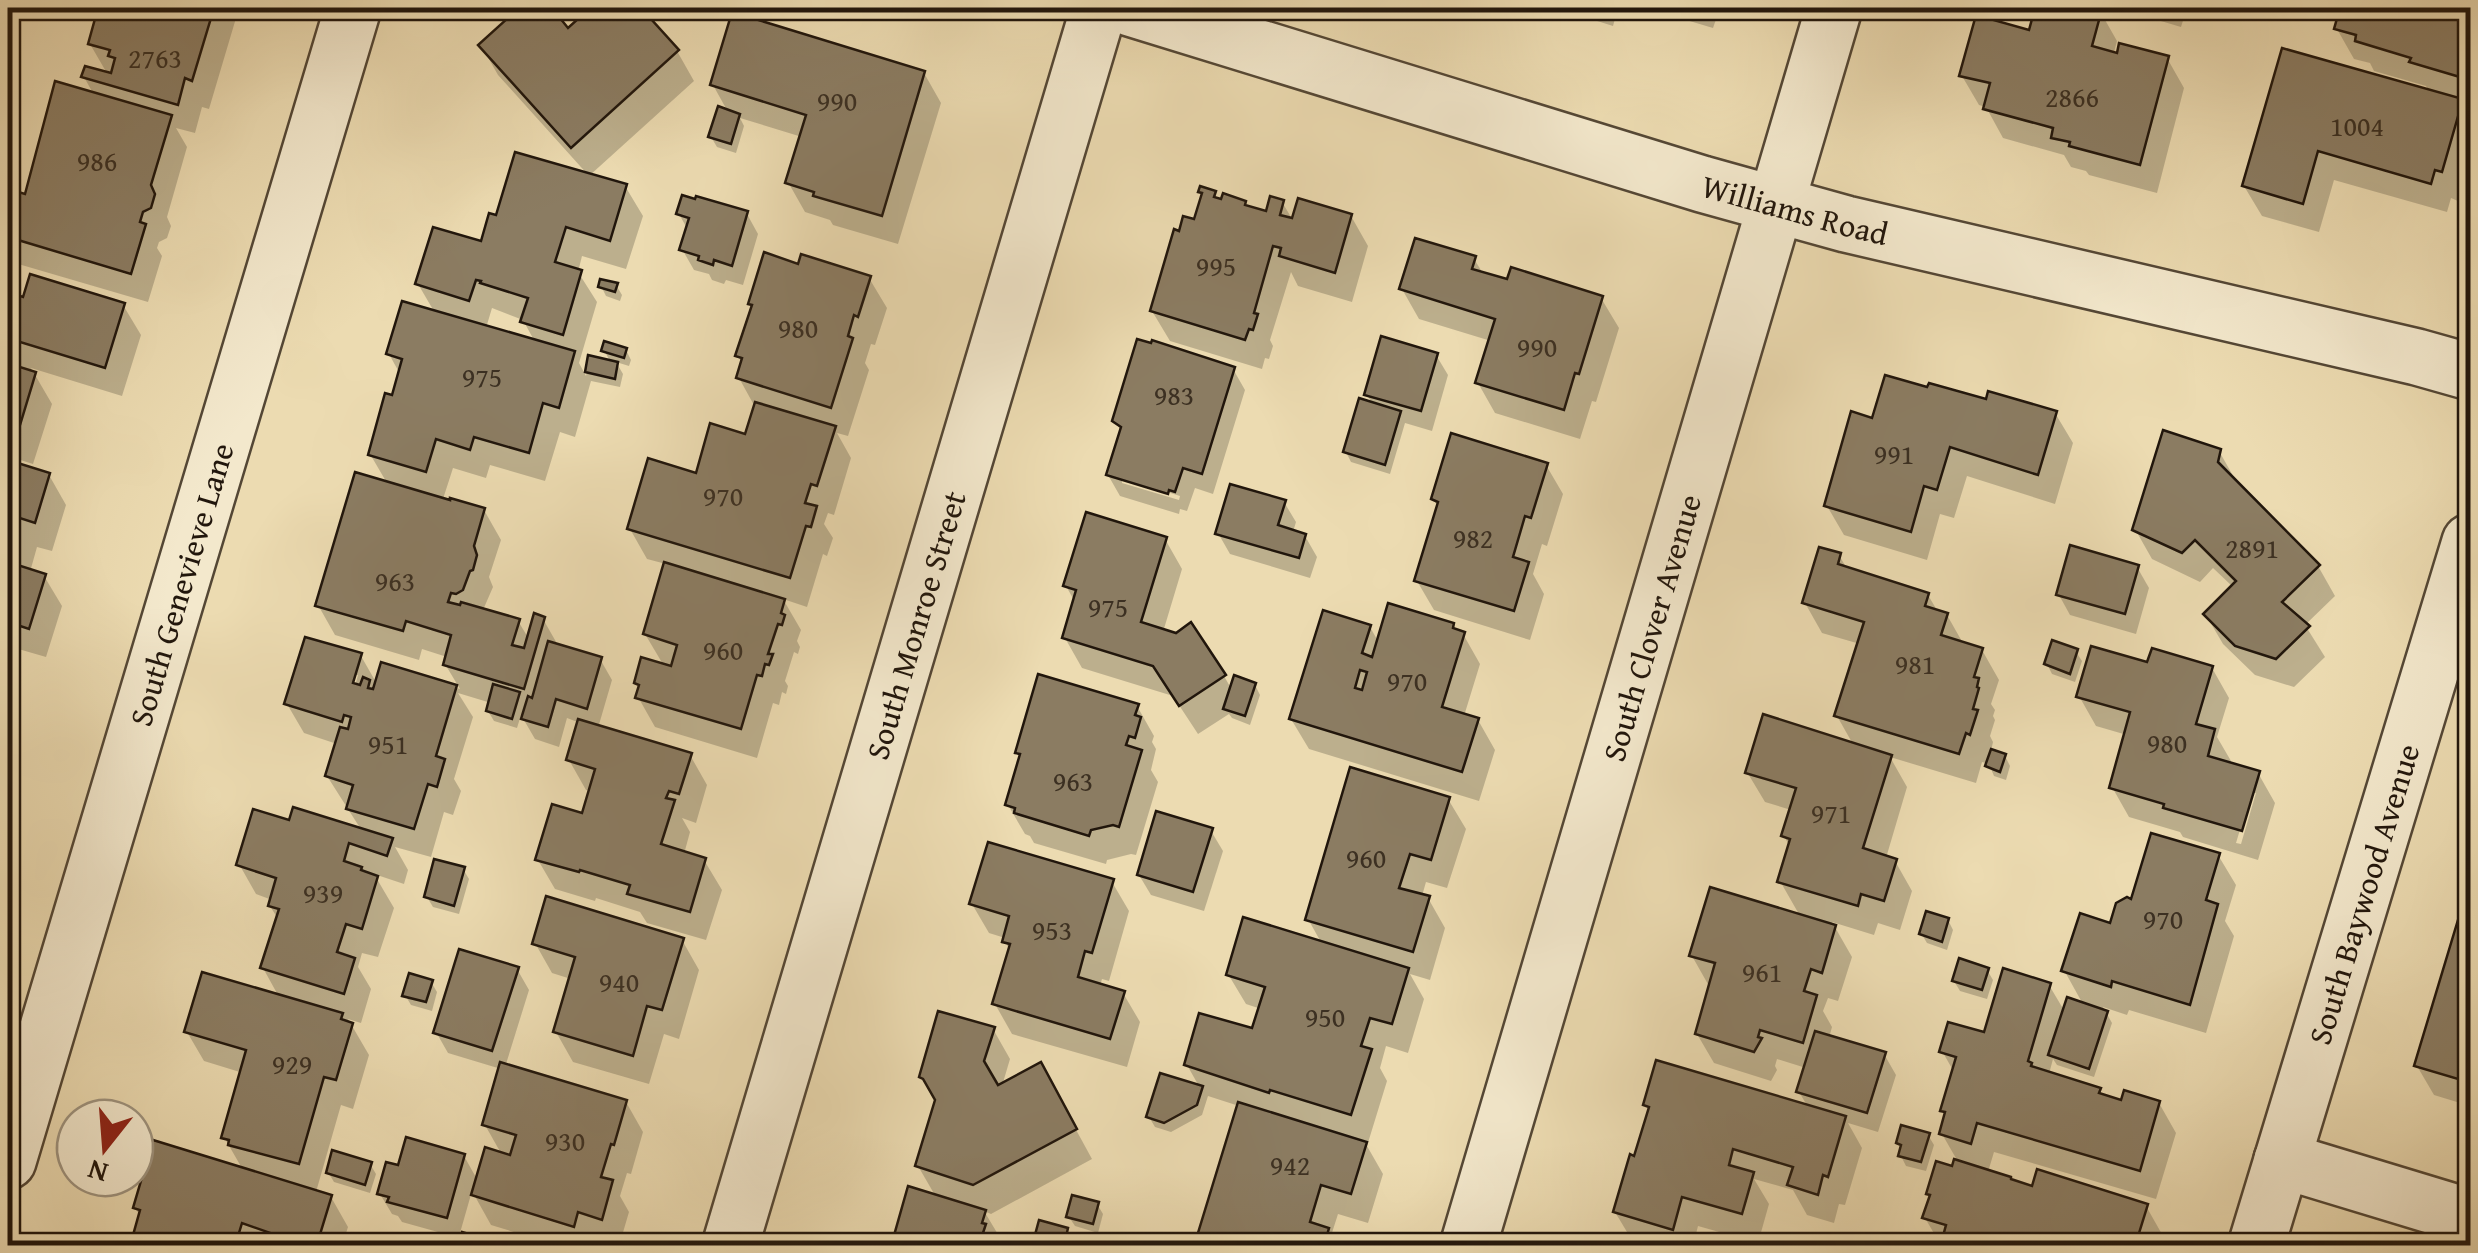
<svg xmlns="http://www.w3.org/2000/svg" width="2478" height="1253" viewBox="0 0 2478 1253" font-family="'Gentium Book Plus',serif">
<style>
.shadow{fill:#0003;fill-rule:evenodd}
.building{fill:#8b7c62;stroke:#21160c;stroke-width:2.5;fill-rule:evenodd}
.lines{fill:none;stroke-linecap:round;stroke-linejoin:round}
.minor-casing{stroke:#544735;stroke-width:60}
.minor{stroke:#f3e8cc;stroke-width:55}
.labels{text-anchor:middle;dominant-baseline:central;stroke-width:9;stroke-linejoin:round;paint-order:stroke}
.number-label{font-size:28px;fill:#3c3022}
.street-label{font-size:32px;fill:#21160c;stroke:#f3e8cc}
</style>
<rect width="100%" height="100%" fill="#ecdbb1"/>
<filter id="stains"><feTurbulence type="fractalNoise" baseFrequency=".002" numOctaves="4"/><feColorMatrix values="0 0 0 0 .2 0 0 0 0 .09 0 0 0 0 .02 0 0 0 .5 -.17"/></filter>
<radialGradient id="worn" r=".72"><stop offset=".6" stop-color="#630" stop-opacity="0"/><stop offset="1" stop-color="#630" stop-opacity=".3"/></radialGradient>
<g class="shadow">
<path d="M 125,8 L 239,8 L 209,109 L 202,107 L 195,133 L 176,128 L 187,147 L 167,217 L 171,226 L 167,238 L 159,242 L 157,248 L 162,256 L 148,302 L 8,261 L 8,192 L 27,198 L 94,95 L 84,77 L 108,75 L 90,44 L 122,17 Z"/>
<path d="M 523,8 L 545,8 L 553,19 L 568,31 L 594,8 L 598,8 L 612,23 L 629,8 L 637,8 L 677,51 L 694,81 L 589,176 L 498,75 L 481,45 Z"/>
<path d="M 1556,8 L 1618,8 L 1613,26 Z"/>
<path d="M 1646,8 L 1720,8 L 1713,28 Z"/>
<path d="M 2037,8 L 2086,8 L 2100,11 L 2117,41 L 2112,60 L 2167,58 L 2184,88 L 2157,193 L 2089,175 L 2086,171 L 2071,167 L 2064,155 L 2003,138 L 1986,107 L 1979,105 L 1962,76 L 2031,33 Z"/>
<path d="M 2117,8 L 2187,8 L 2181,27 Z"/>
<path d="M 2343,8 L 2470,8 L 2470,103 L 2460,101 L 2470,118 L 2470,158 L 2458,201 L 2451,198 L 2447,212 L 2334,180 L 2319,232 L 2262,216 L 2244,186 L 2430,93 L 2426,86 L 2374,71 L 2370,63 L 2354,59 L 2337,29 Z"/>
<path d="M 924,73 L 941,103 L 898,244 L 833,225 L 830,220 L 805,212 L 788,182 L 802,137 L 740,118 L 744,126 L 736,153 L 717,147 L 711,137 L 728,112 L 713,85 Z"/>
<path d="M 625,186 L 643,216 L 626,269 L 582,256 L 578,272 L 597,302 L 579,363 L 586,376 L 590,358 L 611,363 L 604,350 L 626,350 L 631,360 L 629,366 L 616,362 L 623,374 L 620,387 L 591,381 L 575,437 L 560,432 L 545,481 L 490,465 L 486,478 L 453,468 L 443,499 L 484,510 L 501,540 L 489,577 L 493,587 L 483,610 L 518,621 L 529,639 L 543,619 L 559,647 L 600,659 L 612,680 L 598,728 L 690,755 L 707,785 L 696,823 L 682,818 L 690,832 L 684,854 L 704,860 L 722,890 L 706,940 L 647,923 L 640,912 L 596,898 L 595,901 L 555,889 L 538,860 L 583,816 L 591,791 L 586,790 L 569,760 L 580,723 L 567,718 L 559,747 L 535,739 L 521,715 L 517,728 L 494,721 L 488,711 L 491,703 L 458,693 L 473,717 L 454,779 L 461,791 L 453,815 L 444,812 L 431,857 L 395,847 L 408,870 L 404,884 L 374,874 L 394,908 L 378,957 L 362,953 L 358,967 L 371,989 L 361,1023 L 348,1019 L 369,1055 L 353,1109 L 341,1105 L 316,1192 L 331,1197 L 348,1227 L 342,1246 L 132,1246 L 141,1217 L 135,1208 L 243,1170 L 224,1137 L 243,1073 L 204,1061 L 187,1032 L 279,997 L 263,968 L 278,919 L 270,906 L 272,900 L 256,894 L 239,864 L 291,823 L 362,831 L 327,776 L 337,744 L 304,733 L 287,704 L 361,656 L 377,684 L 383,665 L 460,689 L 445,664 L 447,657 L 422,649 L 419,660 L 335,635 L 318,605 L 387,483 L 370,454 L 393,398 L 400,374 L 389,354 L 435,313 L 418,284 L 482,244 ZM 492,308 L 523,320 L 535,342 L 486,328 ZM 353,675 L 358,675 L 352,696 Z"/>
<path d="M 1214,193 L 1218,200 L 1244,203 L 1248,209 L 1267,214 L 1282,202 L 1294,222 L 1351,216 L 1368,246 L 1352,302 L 1298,286 L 1291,272 L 1270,340 L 1273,346 L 1269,359 L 1265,358 L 1262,369 L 1170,341 L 1152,311 L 1181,234 L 1196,222 Z"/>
<path d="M 679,214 L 747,214 L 758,234 L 743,285 L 726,280 L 724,284 L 712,280 L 709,274 L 694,270 L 682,249 L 688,230 Z"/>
<path d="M 1474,259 L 1484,275 L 1601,298 L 1619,328 L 1596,402 L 1592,401 L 1580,439 L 1495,413 L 1478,383 L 1491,341 L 1419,319 L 1402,289 Z"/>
<path d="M 800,267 L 869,278 L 887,308 L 875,345 L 871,344 L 865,363 L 869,370 L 848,436 L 837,433 L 851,458 L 834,515 L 828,513 L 824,524 L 833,538 L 827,556 L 823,554 L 807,607 L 783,599 L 801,630 L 797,641 L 800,647 L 798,654 L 794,652 L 785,681 L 788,686 L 786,694 L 782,692 L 779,705 L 773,703 L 757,758 L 655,727 L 638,697 L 640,690 L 636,683 L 664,666 L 645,634 L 666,564 L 647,559 L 630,529 L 747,437 L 755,407 L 739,378 L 743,365 L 738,356 L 753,308 L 751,304 Z"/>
<path d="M 616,285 L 622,295 L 620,301 L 606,296 L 601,286 Z"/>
<path d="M 8,295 L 25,300 L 123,305 L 141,335 L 122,396 L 31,368 L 52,404 L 33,464 L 8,456 Z"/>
<path d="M 1436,355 L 1448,375 L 1432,431 L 1405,423 L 1390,474 L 1351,462 L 1346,452 L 1373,405 L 1367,395 Z"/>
<path d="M 1233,369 L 1245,390 L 1213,494 L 1195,488 L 1187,511 L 1180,509 L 1179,514 L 1120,496 L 1108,475 L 1122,433 L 1115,421 ZM 1122,478 L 1180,496 L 1179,500 L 1122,483 Z"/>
<path d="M 1929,390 L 2055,413 L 2073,443 L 2055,504 L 1967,476 L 1954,518 L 1940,514 L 1927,560 L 1844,535 L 1827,506 L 1874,421 Z"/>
<path d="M 2219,451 L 2236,481 L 2318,566 L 2335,596 L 2305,625 L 2325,657 L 2294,687 L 2255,675 L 2223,644 L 2206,615 L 2233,587 L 2213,568 L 2200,582 L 2152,559 L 2135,529 Z"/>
<path d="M 8,463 L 49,475 L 66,505 L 52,551 L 37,547 L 30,572 L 44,576 L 62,606 L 46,657 L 8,646 Z"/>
<path d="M 1546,465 L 1563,494 L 1547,546 L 1542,544 L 1533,574 L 1544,594 L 1530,640 L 1434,610 L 1417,581 L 1439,508 L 1433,499 Z"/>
<path d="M 1284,502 L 1296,522 L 1293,532 L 1305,536 L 1317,557 L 1310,578 L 1230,554 L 1218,533 Z"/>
<path d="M 1165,539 L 1182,569 L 1163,632 L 1224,676 L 1232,690 L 1255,685 L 1260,695 L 1250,725 L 1232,718 L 1229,714 L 1198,734 L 1173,696 L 1082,668 L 1065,638 L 1075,602 L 1066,586 Z"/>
<path d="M 1839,555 L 1847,569 L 1928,595 L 1938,612 L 1947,615 L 1964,645 L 1982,650 L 1999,680 L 1991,704 L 1995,710 L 1993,716 L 1995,720 L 1990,736 L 1993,742 L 1991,751 L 2005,756 L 2010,766 L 2006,780 L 1994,776 L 1989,764 L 1982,762 L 1976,783 L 1890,757 L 1907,787 L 1886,858 L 1895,861 L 1912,891 L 1900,930 L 1878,923 L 1874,935 L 1832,922 L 1852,957 L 1838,1001 L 1828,998 L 1823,1011 L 1832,1027 L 1829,1038 L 1884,1054 L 1896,1075 L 1878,1132 L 1848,1123 L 1862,1148 L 1845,1205 L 1839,1204 L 1834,1223 L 1807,1215 L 1793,1190 L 1754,1179 L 1769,1204 L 1758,1243 L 1698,1226 L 1693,1246 L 1646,1246 L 1633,1242 L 1615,1212 L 1636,1159 L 1650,1112 L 1646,1105 L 1808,1107 L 1799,1092 L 1806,1068 L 1777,1059 L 1775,1066 L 1777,1070 L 1771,1081 L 1714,1063 L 1697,1034 L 1709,986 L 1692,956 L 1800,916 L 1780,881 L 1790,847 L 1784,836 L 1791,810 L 1765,802 L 1747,772 L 1854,746 L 1837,716 L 1860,644 L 1822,633 L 1805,603 Z"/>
<path d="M 2137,567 L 2149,588 L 2136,634 L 2070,615 L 2059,595 Z"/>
<path d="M 1453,625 L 1457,632 L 1463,634 L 1480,664 L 1464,716 L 1478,720 L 1495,750 L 1479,801 L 1309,749 L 1291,719 L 1370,627 L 1379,643 Z"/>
<path d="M 2076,652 L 2082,661 L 2075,682 L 2052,674 L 2047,664 Z"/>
<path d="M 2212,668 L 2229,698 L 2217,737 L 2231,761 L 2230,765 L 2258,773 L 2275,803 L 2258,860 L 2183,837 L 2180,832 L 2129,817 L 2112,787 L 2127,735 L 2096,726 L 2079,696 ZM 2251,793 L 2256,793 L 2241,844 L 2236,843 Z"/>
<path d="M 1137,706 L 1154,736 L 1152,742 L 1156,749 L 1151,770 L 1158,782 L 1136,855 L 1131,854 L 1107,860 L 1106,864 L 1034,843 L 1030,836 L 1025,834 L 1008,805 L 1021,758 L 1017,752 Z"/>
<path d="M 1448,799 L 1466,829 L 1447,888 L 1426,882 L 1422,896 L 1428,898 L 1445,928 L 1430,980 L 1410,974 L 1424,999 L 1408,1053 L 1386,1046 L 1380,1068 L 1387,1081 L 1367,1146 L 1383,1174 L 1368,1223 L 1338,1214 L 1331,1236 L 1337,1246 L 1197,1246 L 1239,1106 L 1208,1096 L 1202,1115 L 1171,1132 L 1155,1127 L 1149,1117 L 1200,1088 L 1187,1065 L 1254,1032 L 1261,1009 L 1246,1004 L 1228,974 L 1322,944 L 1308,919 Z"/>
<path d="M 1211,831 L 1223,851 L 1204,911 L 1151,895 L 1139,875 Z"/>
<path d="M 2218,855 L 2236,885 L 2225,921 L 2234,936 L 2206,1033 L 2129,1010 L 2127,1015 L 2103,1007 L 2112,1023 L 2094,1077 L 2057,1065 L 2053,1059 L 2049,1074 L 2099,1090 L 2103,1097 L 2123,1103 L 2159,1103 L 2176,1133 L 2156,1199 L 1994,1152 L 1988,1172 L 2034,1189 L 2146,1206 L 2163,1236 L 2160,1246 L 1938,1246 L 1939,1242 L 1925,1218 L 1931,1198 L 1929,1193 L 1954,1169 L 1957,1160 L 1942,1134 L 1946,1118 L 1943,1111 L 1954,1072 L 1942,1051 L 1986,1035 L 2049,985 L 2065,1012 L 2084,1006 L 2064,970 L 2112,926 L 2133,902 Z"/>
<path d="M 463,869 L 469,879 L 459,914 L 433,907 L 427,897 Z"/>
<path d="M 1112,882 L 1129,911 L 1109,981 L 1102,979 L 1100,986 L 1123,993 L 1140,1022 L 1127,1067 L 1012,1034 L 995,1004 L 1010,951 L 1005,941 L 1005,938 L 989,933 L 972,904 Z"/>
<path d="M 2466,903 L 2470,905 L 2470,1106 L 2434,1095 L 2417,1066 Z"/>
<path d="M 1948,920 L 1953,930 L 1947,950 L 1927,943 L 1921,933 Z"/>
<path d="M 682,940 L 699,970 L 679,1039 L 664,1034 L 649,1084 L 573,1062 L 556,1032 L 571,979 L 552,973 L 535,943 Z"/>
<path d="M 517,969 L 529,990 L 506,1064 L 626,1102 L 643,1132 L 631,1174 L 627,1173 L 620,1196 L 629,1212 L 619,1246 L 609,1246 L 594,1241 L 593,1246 L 559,1246 L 491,1225 L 472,1191 L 460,1233 L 500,1246 L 463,1239 L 402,1222 L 398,1216 L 392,1214 L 380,1194 L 400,1168 L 464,1156 L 478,1181 L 502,1155 L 485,1125 L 501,1069 L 448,1053 L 436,1032 Z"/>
<path d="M 1987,970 L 1993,980 L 1987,999 L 1960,991 L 1954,981 Z"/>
<path d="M 431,982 L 437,992 L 432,1011 L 411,1005 L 405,995 Z"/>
<path d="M 993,1029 L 1010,1059 L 1002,1086 L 1057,1095 L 1092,1159 L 991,1214 L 984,1211 L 1002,1241 L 1001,1246 L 899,1246 L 895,1239 L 936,1197 L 918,1166 L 937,1104 L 921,1077 Z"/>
<path d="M 1928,1135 L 1934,1145 L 1926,1171 L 1906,1166 L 1901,1156 L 1903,1150 L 1899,1143 Z"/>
<path d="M 370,1164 L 376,1174 L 370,1193 L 334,1182 L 328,1172 Z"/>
<path d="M 1097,1204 L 1103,1214 L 1098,1233 L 1075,1226 L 1069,1217 Z"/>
<path d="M 1067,1230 L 1072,1240 L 1071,1246 L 1034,1246 Z"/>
</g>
<g class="building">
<path d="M 98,8 L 121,14 L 122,8 L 214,8 L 192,81 L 185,78 L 178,105 L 81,77 L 85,66 L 111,73 L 115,58 L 108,56 L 110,50 L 88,44 Z"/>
<path d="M 519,8 L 547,8 L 554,16 L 556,13 L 568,28 L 590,8 L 602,8 L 613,19 L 626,8 L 641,8 L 679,50 L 571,148 L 478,45 Z"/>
<path d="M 2035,8 L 2102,9 L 2092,46 L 2117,53 L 2119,43 L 2169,56 L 2140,165 L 2069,146 L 2070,142 L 2051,138 L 2053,128 L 1983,109 L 1990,83 L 1959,76 L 1976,15 L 2029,30 Z"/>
<path d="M 2340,8 L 2470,8 L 2470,80 L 2409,62 L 2411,58 L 2355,41 L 2356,35 L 2334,29 Z"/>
<path d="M 732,12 L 925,71 L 882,216 L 813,196 L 814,192 L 785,183 L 806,115 L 710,85 Z"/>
<path d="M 2282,48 L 2463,99 L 2442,172 L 2435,170 L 2431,184 L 2318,151 L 2303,204 L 2242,186 Z"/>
<path d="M 55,81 L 172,115 L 151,185 L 155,194 L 151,208 L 143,212 L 140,222 L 146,224 L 131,274 L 8,237 L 8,189 L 25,194 Z"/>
<path d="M 718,106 L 740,114 L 731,144 L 708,137 Z"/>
<path d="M 515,152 L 627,184 L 610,241 L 566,227 L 555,262 L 582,270 L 563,335 L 520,322 L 528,298 L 480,283 L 481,281 L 476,280 L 469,301 L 415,284 L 433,227 L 481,241 L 489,213 L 496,215 Z"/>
<path d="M 1200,186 L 1216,191 L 1214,197 L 1221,199 L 1223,193 L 1246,201 L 1245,205 L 1266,211 L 1270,196 L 1284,200 L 1280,215 L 1292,218 L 1298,198 L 1352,214 L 1335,273 L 1279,256 L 1281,248 L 1273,246 L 1254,313 L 1258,314 L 1253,330 L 1249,329 L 1245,340 L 1150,311 L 1174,229 L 1179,231 L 1183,216 L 1194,219 L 1202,193 L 1198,192 Z"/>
<path d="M 682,195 L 695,199 L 696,196 L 748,211 L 732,266 L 714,260 L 713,265 L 698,260 L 699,256 L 679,250 L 689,218 L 676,214 Z"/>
<path d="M 1415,238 L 1476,256 L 1472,269 L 1507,279 L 1511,267 L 1603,296 L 1579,374 L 1575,373 L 1564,410 L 1475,383 L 1495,319 L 1399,289 Z"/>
<path d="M 764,252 L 798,264 L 801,254 L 871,276 L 858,317 L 854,315 L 848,336 L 853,338 L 831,408 L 736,378 L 742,358 L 735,356 L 752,305 L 748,304 Z"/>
<path d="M 30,274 L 125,303 L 105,368 L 17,341 L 10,364 L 36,372 L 17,435 L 8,432 L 8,292 L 23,297 Z"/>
<path d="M 600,279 L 618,283 L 615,292 L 598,287 Z"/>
<path d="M 402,301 L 575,351 L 559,408 L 543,403 L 529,453 L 474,437 L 470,450 L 436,439 L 426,472 L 368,455 L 385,393 L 392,395 L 402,359 L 386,354 Z"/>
<path d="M 1381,336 L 1438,353 L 1421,411 L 1364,395 Z"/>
<path d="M 1137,339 L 1151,343 L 1152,340 L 1235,367 L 1202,474 L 1183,468 L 1175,492 L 1169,490 L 1168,494 L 1106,475 L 1121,427 L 1112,421 Z"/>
<path d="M 604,341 L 627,348 L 624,358 L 601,351 Z"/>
<path d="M 588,355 L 618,362 L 615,379 L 585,372 Z"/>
<path d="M 1885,375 L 1927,387 L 1929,383 L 1986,399 L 1988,391 L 2057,411 L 2038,475 L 1950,447 L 1937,490 L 1924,486 L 1911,532 L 1824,506 L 1851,411 L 1872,418 Z"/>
<path d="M 1359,398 L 1401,411 L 1385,465 L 1343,452 Z"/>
<path d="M 755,402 L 836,426 L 817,486 L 811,484 L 805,503 L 817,506 L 811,527 L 806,526 L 790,578 L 627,529 L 648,458 L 696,473 L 710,423 L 745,434 Z"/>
<path d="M 2163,430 L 2221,449 L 2218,462 L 2320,565 L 2282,602 L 2310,626 L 2276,659 L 2235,646 L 2203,614 L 2236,581 L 2195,540 L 2182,553 L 2132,530 Z"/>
<path d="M 1451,433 L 1548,463 L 1531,518 L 1525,516 L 1513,557 L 1529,562 L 1514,611 L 1414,581 L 1438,502 L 1431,499 Z"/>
<path d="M 8,460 L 50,473 L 35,523 L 20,518 L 8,562 L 46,574 L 29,629 L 8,622 Z"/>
<path d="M 355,472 L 450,500 L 450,498 L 485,508 L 474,546 L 477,555 L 473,570 L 470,571 L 463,590 L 456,594 L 451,593 L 448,602 L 460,605 L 461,602 L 520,619 L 512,645 L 524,648 L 534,613 L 545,617 L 524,689 L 443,665 L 451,635 L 406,621 L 403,631 L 315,606 Z"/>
<path d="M 1230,484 L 1286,500 L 1278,525 L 1306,534 L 1299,558 L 1215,534 Z"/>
<path d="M 1086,512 L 1167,537 L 1141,622 L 1176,633 L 1191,622 L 1226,675 L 1179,706 L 1153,666 L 1062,638 L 1076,590 L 1063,586 Z"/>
<path d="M 2070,545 L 2139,565 L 2125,614 L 2056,595 Z"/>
<path d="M 1819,547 L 1841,553 L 1838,564 L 1929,593 L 1925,606 L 1948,613 L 1941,635 L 1983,648 L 1974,677 L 1979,678 L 1977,687 L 1979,688 L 1973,709 L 1978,710 L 1970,735 L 1966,733 L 1959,754 L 1834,716 L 1864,622 L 1802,603 Z"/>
<path d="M 664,562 L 785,599 L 781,613 L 785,615 L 782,625 L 778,624 L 768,654 L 773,654 L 769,665 L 765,664 L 762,676 L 757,675 L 741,729 L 635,698 L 639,685 L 634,683 L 641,657 L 671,666 L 677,645 L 643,634 Z"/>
<path d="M 1388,603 L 1454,623 L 1453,628 L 1465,632 L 1442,707 L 1479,718 L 1462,772 L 1289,719 L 1323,610 L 1371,625 L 1362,653 L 1372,657 ZM 1360,670 L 1367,672 L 1362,690 L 1355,688 Z"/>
<path d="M 305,637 L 362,653 L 353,683 L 360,685 L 363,677 L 370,680 L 368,688 L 373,689 L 381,662 L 457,685 L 436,756 L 445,759 L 437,787 L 428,784 L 414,829 L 346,809 L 353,785 L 325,776 L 340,727 L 348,729 L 351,717 L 344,715 L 342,722 L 284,704 Z"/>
<path d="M 2052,640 L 2078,649 L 2070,674 L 2044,664 Z"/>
<path d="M 548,641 L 602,657 L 587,709 L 556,699 L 548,727 L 521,719 L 528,696 L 532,698 Z"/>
<path d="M 2091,646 L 2147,662 L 2152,648 L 2213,666 L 2196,724 L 2215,729 L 2208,756 L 2260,771 L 2242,831 L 2163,808 L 2164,804 L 2109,788 L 2130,712 L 2076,697 Z"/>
<path d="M 1038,674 L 1139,704 L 1135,715 L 1141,717 L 1135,738 L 1129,736 L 1126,745 L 1142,750 L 1119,827 L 1113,825 L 1091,830 L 1089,836 L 1014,813 L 1015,808 L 1005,805 L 1020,754 L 1015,753 Z"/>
<path d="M 1234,675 L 1256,683 L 1245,716 L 1223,709 Z"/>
<path d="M 493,684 L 520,692 L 512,719 L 486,711 Z"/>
<path d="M 1763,714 L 1892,755 L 1863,848 L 1897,859 L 1884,901 L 1861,894 L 1858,906 L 1777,882 L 1790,839 L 1781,836 L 1796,788 L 1745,773 Z"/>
<path d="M 578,719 L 692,753 L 679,794 L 669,791 L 666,798 L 675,800 L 661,844 L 706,858 L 690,912 L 627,894 L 630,885 L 580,870 L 579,872 L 535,860 L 552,804 L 582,813 L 595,769 L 566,760 Z"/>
<path d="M 1991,749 L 2006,754 L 2000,772 L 1985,766 Z"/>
<path d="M 1350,767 L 1450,797 L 1431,860 L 1410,854 L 1399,888 L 1430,896 L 1413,952 L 1305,920 Z"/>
<path d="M 293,807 L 393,838 L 387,856 L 349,843 L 344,861 L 362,867 L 361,870 L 378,876 L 362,929 L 346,924 L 337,952 L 355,958 L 344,994 L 260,968 L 279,909 L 268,906 L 276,878 L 236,865 L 253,809 L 289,820 Z"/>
<path d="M 1156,811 L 1213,828 L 1193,892 L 1137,875 Z"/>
<path d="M 2151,833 L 2220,853 L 2206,900 L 2218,904 L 2190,1005 L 2112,981 L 2111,987 L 2061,971 L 2080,913 L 2110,923 L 2116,903 L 2127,897 L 2131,899 Z"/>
<path d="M 988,842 L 1114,879 L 1092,953 L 1085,951 L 1078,977 L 1125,991 L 1110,1039 L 992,1004 L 1010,944 L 1002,942 L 1009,916 L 969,904 Z"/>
<path d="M 434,859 L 465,867 L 454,906 L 424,897 Z"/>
<path d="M 1710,887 L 1836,925 L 1822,973 L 1811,969 L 1804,991 L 1817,995 L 1803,1043 L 1760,1030 L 1758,1037 L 1762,1038 L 1754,1052 L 1695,1034 L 1715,963 L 1689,956 Z"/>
<path d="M 546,896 L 684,938 L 662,1010 L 647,1006 L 633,1056 L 553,1032 L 575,957 L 532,944 Z"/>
<path d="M 2464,900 L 2470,902 L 2470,1069 L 2461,1066 L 2458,1079 L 2414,1066 Z"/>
<path d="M 1926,911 L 1949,918 L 1942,942 L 1919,934 Z"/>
<path d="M 1243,917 L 1409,968 L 1392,1024 L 1370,1018 L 1361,1046 L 1372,1049 L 1351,1115 L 1270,1090 L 1269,1093 L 1184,1065 L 1199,1013 L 1252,1028 L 1265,987 L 1226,975 Z"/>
<path d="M 459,949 L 519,967 L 492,1051 L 433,1033 Z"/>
<path d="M 1959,958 L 1989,968 L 1982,990 L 1952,981 Z"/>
<path d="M 2003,968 L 2051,983 L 2028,1061 L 2032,1063 L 2031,1066 L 2101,1088 L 2099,1093 L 2121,1100 L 2124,1090 L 2160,1101 L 2140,1171 L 1977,1123 L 1971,1144 L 1939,1134 L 1945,1112 L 1940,1111 L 1956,1057 L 1939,1052 L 1948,1022 L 1984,1032 Z"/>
<path d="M 202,972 L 343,1013 L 341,1019 L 353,1023 L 336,1080 L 324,1077 L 299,1164 L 228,1145 L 229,1140 L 221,1138 L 246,1050 L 184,1032 Z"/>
<path d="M 409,973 L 433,980 L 426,1002 L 402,996 Z"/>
<path d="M 2067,997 L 2108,1011 L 2089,1069 L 2048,1055 Z"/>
<path d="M 938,1011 L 995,1027 L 984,1061 L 998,1085 L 1041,1062 L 1077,1129 L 973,1185 L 915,1166 L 935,1100 L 923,1079 L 919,1077 Z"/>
<path d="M 1815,1031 L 1886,1052 L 1867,1113 L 1796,1092 Z"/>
<path d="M 1656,1060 L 1846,1116 L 1828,1177 L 1823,1175 L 1818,1195 L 1787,1185 L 1793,1167 L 1733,1149 L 1729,1165 L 1754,1172 L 1742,1214 L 1682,1197 L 1673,1230 L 1613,1212 L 1630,1154 L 1634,1156 L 1649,1107 L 1643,1105 Z"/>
<path d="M 500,1062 L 627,1100 L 614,1145 L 611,1144 L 601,1177 L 613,1180 L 602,1220 L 578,1212 L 574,1227 L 471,1195 L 485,1147 L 510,1155 L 516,1135 L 482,1125 Z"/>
<path d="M 1160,1073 L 1203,1086 L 1197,1105 L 1164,1123 L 1146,1117 Z"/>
<path d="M 1238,1102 L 1367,1142 L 1351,1194 L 1321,1185 L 1310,1222 L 1329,1228 L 1324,1246 L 1194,1246 Z"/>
<path d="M 1901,1125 L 1930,1133 L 1921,1162 L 1898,1156 L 1901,1145 L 1896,1143 Z"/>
<path d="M 406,1137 L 465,1154 L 447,1218 L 387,1202 L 389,1197 L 377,1194 L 386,1162 L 398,1165 Z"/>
<path d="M 153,1140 L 332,1195 L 318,1241 L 333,1246 L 307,1246 L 242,1223 L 235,1246 L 130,1246 L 140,1210 L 133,1208 Z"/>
<path d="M 332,1150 L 372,1162 L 365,1185 L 326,1173 Z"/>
<path d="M 1954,1159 L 2011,1177 L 2011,1179 L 2032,1186 L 2037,1169 L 2148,1204 L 2135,1246 L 2084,1246 L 2055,1237 L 2052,1246 L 1935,1246 L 1939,1235 L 1943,1236 L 1946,1225 L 1922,1218 L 1930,1195 L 1926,1194 L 1936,1161 L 1952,1166 Z"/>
<path d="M 908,1186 L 986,1210 L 982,1223 L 986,1224 L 982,1236 L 999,1241 L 997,1246 L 905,1246 L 906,1243 L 893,1239 Z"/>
<path d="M 1072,1195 L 1099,1202 L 1093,1224 L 1066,1217 Z"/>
<path d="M 1039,1220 L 1068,1228 L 1064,1246 L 1032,1246 Z"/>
<path d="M 462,1232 L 509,1246 L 458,1246 Z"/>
</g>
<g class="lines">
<defs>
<g id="minor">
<path id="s1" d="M 1130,8 L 1702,184 L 1846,224 L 2417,357 L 2470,372"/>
<path d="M 2282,1160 L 2470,1217"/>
<path id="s2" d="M 8,1161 L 353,8"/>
<path id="s3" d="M 730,1246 L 1099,8"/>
<path id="s4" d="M 1468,1246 L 1834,8"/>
<path id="s5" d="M 2256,1246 L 2470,542"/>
</g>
</defs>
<use href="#minor" class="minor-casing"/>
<use href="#minor" class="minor"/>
</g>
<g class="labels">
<g class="number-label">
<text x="155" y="57">2763</text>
<text x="2072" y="96">2866</text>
<text x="837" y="100">990</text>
<text x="2357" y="125">1004</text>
<text x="97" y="160">986</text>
<text x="1216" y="265">995</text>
<text x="798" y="327">980</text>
<text x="1537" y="346">990</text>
<text x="482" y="376">975</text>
<text x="1174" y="394">983</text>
<text x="1894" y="453">991</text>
<text x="723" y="495">970</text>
<text x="1473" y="537">982</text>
<text x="2252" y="547">2891</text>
<text x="395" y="580">963</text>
<text x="1108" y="606">975</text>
<text x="723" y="649">960</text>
<text x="1915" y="663">981</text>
<text x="1407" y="680">970</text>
<text x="2167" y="742">980</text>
<text x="388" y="743">951</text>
<text x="1073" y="780">963</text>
<text x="1831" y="812">971</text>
<text x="1366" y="857">960</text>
<text x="323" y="892">939</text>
<text x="2163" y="918">970</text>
<text x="1052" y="929">953</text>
<text x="1762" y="971">961</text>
<text x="619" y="981">940</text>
<text x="1325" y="1016">950</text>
<text x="292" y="1063">929</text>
<text x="565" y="1140">930</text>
<text x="1290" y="1164">942</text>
</g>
<g class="street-label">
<text stroke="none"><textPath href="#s1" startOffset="695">Williams Road</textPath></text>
<text stroke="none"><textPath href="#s2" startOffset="602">South Genevieve Lane</textPath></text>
<text stroke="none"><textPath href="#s3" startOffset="648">South Monroe Street</textPath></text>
<text stroke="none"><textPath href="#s4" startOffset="645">South Clover Avenue</textPath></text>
<text stroke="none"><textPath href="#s5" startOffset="368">South Baywood Avenue</textPath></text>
</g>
</g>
<rect width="2478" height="1253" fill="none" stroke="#ecdbb1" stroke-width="40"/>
<rect x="10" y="10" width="2458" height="1233" fill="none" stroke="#21160c" stroke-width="5"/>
<rect x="20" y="20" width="2438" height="1213" fill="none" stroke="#21160c" stroke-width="2.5"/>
<g transform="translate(105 1148) rotate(197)"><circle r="48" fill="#f3e8cc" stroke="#9f947f" stroke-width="2.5"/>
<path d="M0-8L18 38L0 25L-18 38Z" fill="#8f2418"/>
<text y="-15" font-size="28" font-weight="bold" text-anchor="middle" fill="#21160c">N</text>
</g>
<rect width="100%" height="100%" filter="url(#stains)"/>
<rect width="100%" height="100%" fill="url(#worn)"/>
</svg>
